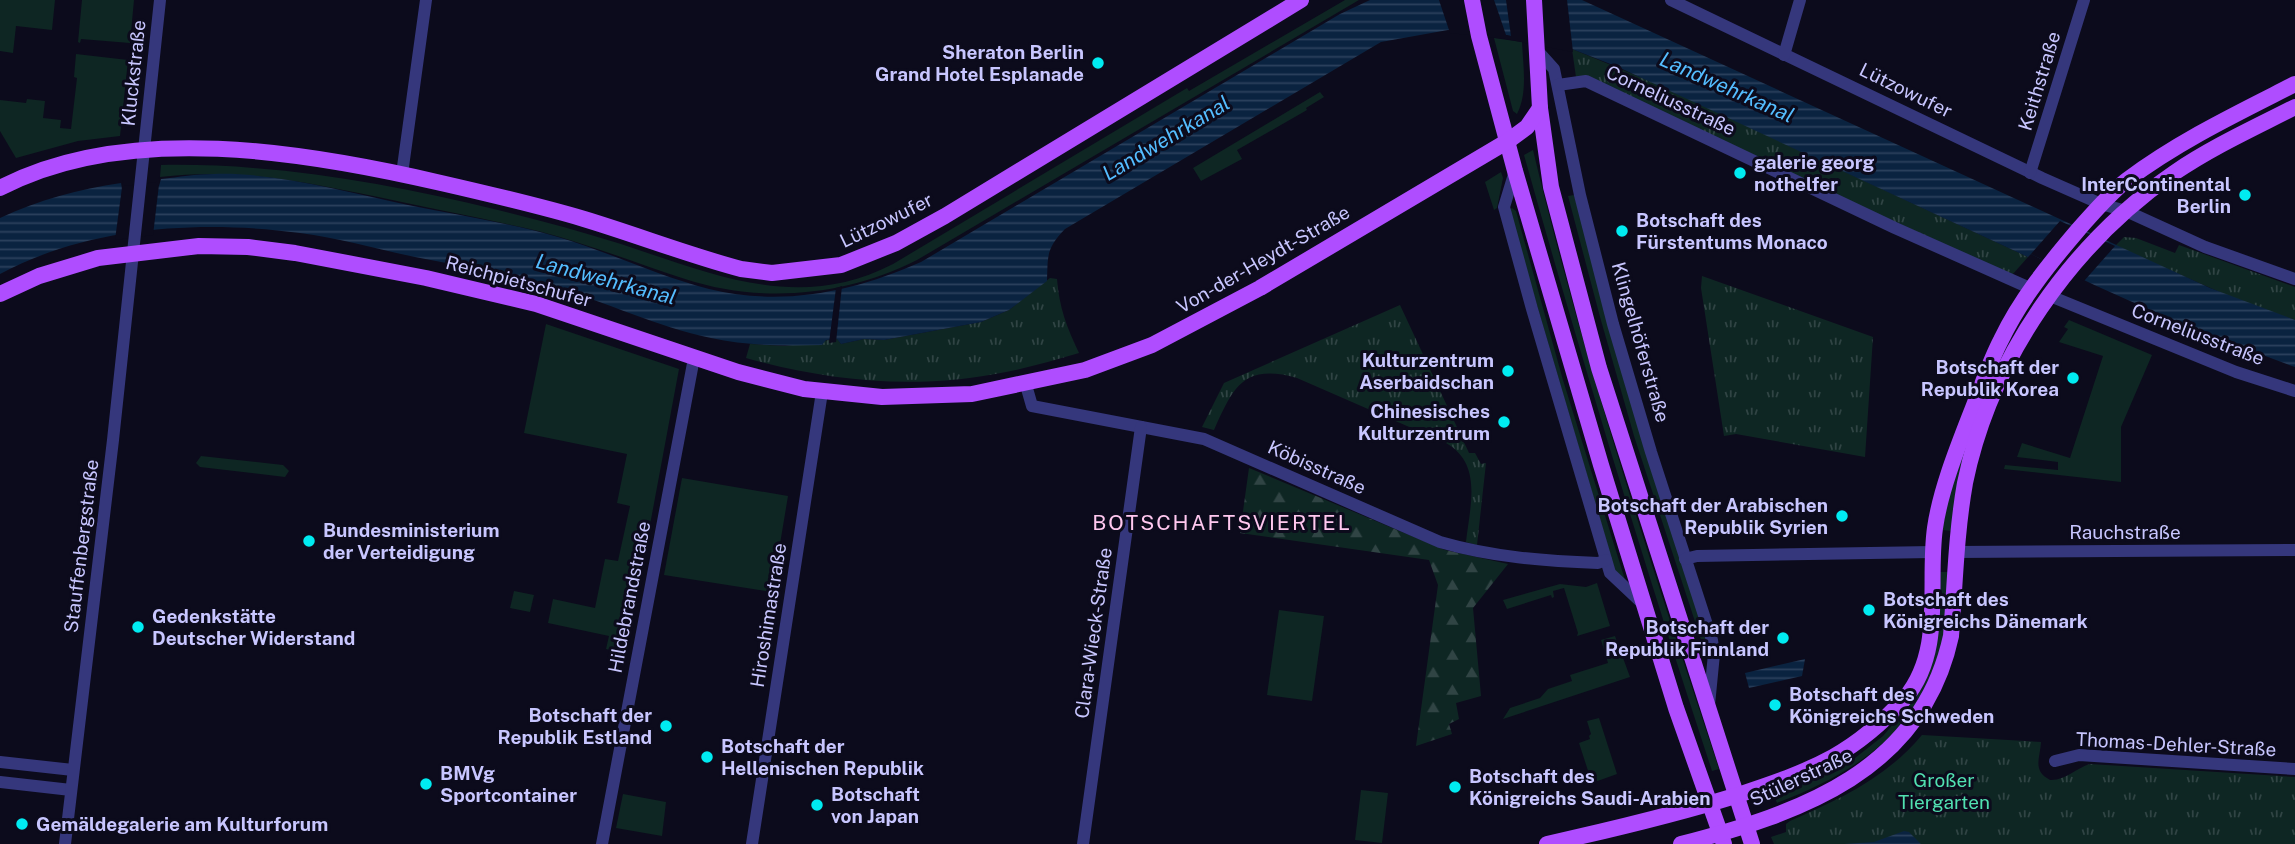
<svg xmlns="http://www.w3.org/2000/svg" width="2295" height="844" viewBox="0 0 2295 844" font-family="'Public Sans',sans-serif">
<style>
.green{fill:#0e2623}
.forest{fill:url(#forest-firs)}
.park{fill:url(#park-tufts)}
.water{fill:url(#water-rules)}
.pier{fill:#0c0b1c}
.lines{fill:none;stroke-linecap:round;stroke-linejoin:round}
.minor{stroke:#35377c;stroke-width:12}
.major{stroke:#af4dff;stroke-width:16}
.poi-dot{fill:#00ebf1;stroke:#0c0b1c;stroke-width:2.5}
.labels{text-anchor:middle;dominant-baseline:central;stroke-width:6;stroke-linejoin:round;paint-order:stroke}
.poi-label{font-size:19px;font-weight:bold;fill:#c8c6ff;stroke:#0c0b1c;text-anchor:start}
.street-label{font-size:19px;fill:#c8c6ff;stroke:#0c0b1c}
.park-label{font-size:19px;fill:#51e0b1;stroke:#0c0b1c}
.water-label{font-size:21px;font-style:italic;fill:#54bdff;stroke:#0c0b1c}
.neighbourhood-label{font-size:21px;letter-spacing:2px;fill:#ffc8ef;stroke:#0c0b1c}
</style>
<defs>
<pattern id="forest-firs" width="22" height="20" patternUnits="userSpaceOnUse" patternTransform="scale(1.75)"><rect width="22" height="20" fill="#0e2623"/><path d="M5 1l3.5 6h-7zM16 11l3.5 6h-7z" fill="#304444"/></pattern>
<pattern id="park-tufts" width="24" height="20" patternUnits="userSpaceOnUse" patternTransform="scale(1.75)"><rect width="24" height="20" fill="#0e2623"/><path d="M3 7l-1-3M5 7V3M7 7l1-3M15 17l-1-3M17 17v-4M19 17l1-3" fill="none" stroke="#304444"/></pattern>
<pattern id="water-rules" width="6" height="5" patternUnits="userSpaceOnUse" patternTransform="scale(1.75)"><rect width="6" height="5" fill="#0a2340"/><path d="M0 2.5h6" fill="none" stroke="#2c415d"/></pattern>
</defs>
<rect width="100%" height="100%" fill="#0c0b1c"/>
<g class="green">
<path d="M 0,0 L 55,0 L 52,30 L 16,26 L 13,53 L 0,51 Z"/>
<path d="M 82,0 L 134,0 L 130,43 L 81,39 L 80,43 L 78,42 Z"/>
<path d="M 1345,0 L 1359,0 L 917,260 C 846,296 761,304 685,279 C 636,263 588,244 538,231 C 491,220 444,211 397,201 C 314,184 245,167 160,177 L 161,165 C 275,163 387,183 498,210 C 539,220 580,231 621,244 C 712,274 799,313 893,264 L 1187,88 L 1189,91 Z"/>
<path d="M 1494,38 L 1522,42 C 1523,65 1528,93 1517,114 L 1513,111 Z"/>
<path d="M 76,54 L 128,60 L 120,136 L 78,141 L 16,158 L 0,131 L 0,100 L 26,103 L 27,99 L 45,101 L 43,118 L 61,120 L 60,128 L 71,129 L 77,78 L 74,77 Z"/>
<path d="M 1320,92 L 1324,97 L 1306,108 L 1307,110 L 1237,150 L 1242,159 L 1201,181 L 1193,168 Z"/>
<path d="M 1533,150 C 1583,360 1651,564 1719,769 L 1712,771 C 1645,567 1582,362 1524,155 Z"/>
<path d="M 1501,172 L 1503,178 L 1497,208 L 1494,210 L 1485,182 Z"/>
<path d="M 1574,195 L 1707,642 L 1707,658 L 1634,436 L 1600,317 L 1568,196 Z"/>
<path d="M 1512,208 L 1516,211 L 1563,380 L 1626,583 L 1616,574 L 1509,210 Z"/>
<path d="M 2069,320 L 2152,355 L 2121,427 L 2121,482 L 2004,469 L 2005,465 L 2058,470 L 2058,462 L 2017,457 L 2022,443 L 2070,458 L 2103,356 L 2059,342 L 2068,329 L 2064,327 Z"/>
<path d="M 546,324 L 679,369 L 626,654 L 606,649 L 609,636 L 548,623 L 553,599 L 595,608 L 605,559 L 618,561 L 630,506 L 617,503 L 627,454 L 524,433 Z"/>
<path d="M 1968,441 L 1952,531 L 1942,530 L 1952,480 Z"/>
<path d="M 201,456 L 283,465 L 289,471 L 285,477 L 200,467 L 196,463 Z"/>
<path d="M 682,478 L 788,496 L 772,592 L 664,575 Z"/>
<path d="M 1938,572 L 1948,572 C 1946,597 1947,623 1941,647 C 1920,732 1853,774 1777,803 L 1774,796 L 1819,777 L 1855,758 L 1883,736 L 1905,710 L 1921,686 Z"/>
<path d="M 1597,583 L 1610,626 L 1577,636 L 1578,633 L 1564,588 L 1553,591 L 1554,597 L 1552,598 L 1551,595 L 1507,609 L 1503,600 L 1560,584 L 1586,587 Z"/>
<path d="M 514,591 L 534,595 L 530,612 L 510,608 Z"/>
<path d="M 1279,610 L 1324,616 L 1312,701 L 1267,695 Z"/>
<path d="M 1615,636 L 1630,677 L 1503,719 L 1510,708 L 1540,698 L 1548,689 L 1572,681 L 1570,675 L 1608,663 L 1601,640 Z"/>
<path d="M 1599,718 L 1617,774 L 1592,783 L 1579,743 L 1590,739 L 1589,736 L 1591,734 L 1587,721 Z"/>
<path d="M 1361,790 L 1388,793 L 1382,843 L 1355,840 Z"/>
<path d="M 623,794 L 666,802 L 662,836 L 616,828 Z"/>
</g>
<path class="forest" d="M 1249,468 L 1445,550 L 1508,564 L 1473,608 L 1481,696 L 1456,703 L 1459,719 L 1449,724 L 1452,734 L 1416,746 L 1438,585 L 1429,560 L 1240,533 Z"/>
<g class="park">
<path d="M 1572,49 L 1652,82 L 2028,257 L 2012,275 L 1576,77 Z"/>
<path d="M 2124,237 L 2136,238 L 2175,253 L 2179,245 L 2295,287 L 2295,320 L 2247,304 L 2115,246 Z"/>
<path d="M 1702,276 L 1873,337 L 1865,457 L 1736,434 L 1724,436 L 1701,288 Z"/>
<path d="M 1050,278 L 1057,279 C 1059,307 1067,328 1079,353 C 1055,360 1031,367 1006,372 C 919,390 831,382 746,358 L 750,344 L 785,346 L 837,339 L 841,344 L 864,339 L 884,340 L 981,322 L 1009,310 Z"/>
<path d="M 1400,305 L 1469,453 L 1475,453 L 1481,464 L 1486,463 L 1477,545 L 1466,542 C 1470,506 1483,464 1446,443 L 1297,378 C 1243,363 1233,388 1214,430 L 1202,427 L 1224,383 Z"/>
<path d="M 1922,735 L 2041,742 C 2040,758 2032,771 2050,780 C 2065,781 2076,768 2090,764 L 2295,777 L 2295,844 L 1774,844 L 1771,837 L 1786,832 L 1786,824 L 1790,821 C 1840,799 1886,778 1922,735 Z"/>
</g>
<g class="water">
<path d="M 1370,0 L 1582,0 L 2210,288 L 2295,320 L 2295,367 C 2205,334 2117,298 2031,254 L 2028,257 L 1618,67 L 1572,49 L 1506,35 L 1448,30 L 1381,42 L 1065,229 C 1046,249 1048,255 1047,281 L 1009,310 L 981,322 L 884,340 L 864,339 L 841,344 L 837,339 L 826,340 L 822,345 C 785,346 747,346 711,338 C 657,327 607,302 554,287 C 508,275 461,266 415,257 C 377,249 338,238 300,233 C 202,220 89,226 0,274 L 0,218 C 39,200 79,189 121,183 L 122,189 L 159,186 L 161,179 C 179,177 196,174 214,174 C 276,172 347,192 408,205 C 458,215 509,223 558,237 C 609,252 658,276 709,289 C 782,307 853,292 921,262 L 1340,14 Z"/>
<path d="M 1805,659 L 1802,676 L 1749,688 L 1745,673 Z"/>
<path d="M 1904,831 L 1909,832 L 1921,844 L 1844,844 L 1874,842 Z"/>
</g>
<g class="pier">
<path d="M 1439,0 L 1494,0 L 1506,35 L 1511,36 L 1506,0 L 1567,0 L 1573,52 L 1505,39 L 1450,33 Z"/>
<path d="M 160,176 L 153,235 L 115,240 L 123,180 L 125,186 L 156,182 Z"/>
<path d="M 2060,221 L 2115,246 L 2084,281 L 2031,254 Z"/>
<path d="M 842,286 L 836,342 L 829,343 L 836,288 Z"/>
</g>
<g class="lines">
<g class="minor">
<path d="M 1671,0 L 2042,178 L 2101,204 L 2126,211 L 2205,247 L 2295,279"/>
<path d="M 1536,49 L 1554,69 L 1580,195 L 1613,324 L 1651,452 L 1712,640 L 1714,654 L 1709,705"/>
<path d="M 1784,55 L 1800,0"/>
<path d="M 1558,85 L 1586,81 L 1895,228 L 2032,289"/>
<path d="M 1515,171 L 1504,207 L 1532,309 L 1610,573 L 1644,605"/>
<path d="M 2030,173 L 2084,0"/>
<path d="M 402,174 L 426,0"/>
<path d="M 2050,296 L 2236,372 L 2295,391"/>
<path d="M 1026,385 L 1032,406 L 1204,439 L 1440,542 C 1492,557 1544,561 1598,563 L 1606,560"/>
<path d="M 1956,552 L 2295,550"/>
<path d="M 1685,559 L 1697,556 L 1932,552"/>
<path d="M 2055,761 L 2079,755 L 2295,769"/>
<path d="M 0,762 L 73,770"/>
<path d="M 0,782 L 71,790"/>
<path d="M 65,844 L 113,440 L 160,0"/>
<path d="M 602,844 L 694,358"/>
<path d="M 752,844 L 822,392"/>
<path d="M 1083,844 L 1141,427"/>
</g>
<g class="major">
<path d="M 1472,0 L 1479,36 L 1515,171 L 1601,465 L 1676,708 L 1724,844"/>
<path d="M 1534,0 L 1540,108 L 1551,187 L 1599,368 L 1752,844"/>
<path d="M 0,188 C 127,121 307,152 441,183 C 489,194 537,205 584,219 C 637,235 688,255 741,269 L 772,273 L 841,265 L 896,243 L 945,216 L 1301,0"/>
<path d="M 0,294 L 39,276 L 98,258 L 199,246 L 248,247 L 295,253 L 426,278 L 536,304 L 738,372 L 804,389 L 882,397 L 972,394 L 1085,370 L 1152,345 L 1260,288 L 1508,141 L 1527,127 L 1540,108"/>
<path d="M 1547,844 C 1610,830 1673,815 1735,796 C 1768,785 1802,774 1833,757 C 1860,742 1884,721 1905,698 C 1945,650 1927,584 1935,528 C 1941,486 1961,439 1976,400 C 1984,380 1991,359 2001,340 C 2020,300 2049,264 2078,230 C 2094,212 2109,194 2127,180 C 2179,141 2238,113 2295,84"/>
<path d="M 1681,844 C 1801,813 1922,771 1951,636 C 1955,585 1956,534 1965,483 C 1990,360 2071,244 2174,173 C 2212,147 2254,128 2295,107"/>
</g>
</g>
<g class="poi-dot">
<circle cx="1098" cy="63" r="7"/>
<circle cx="1740" cy="173" r="7"/>
<circle cx="2245" cy="195" r="7"/>
<circle cx="1622" cy="231" r="7"/>
<circle cx="1508" cy="371" r="7"/>
<circle cx="2073" cy="378" r="7"/>
<circle cx="1504" cy="422" r="7"/>
<circle cx="1842" cy="516" r="7"/>
<circle cx="309" cy="541" r="7"/>
<circle cx="1869" cy="610" r="7"/>
<circle cx="138" cy="627" r="7"/>
<circle cx="1783" cy="638" r="7"/>
<circle cx="1775" cy="705" r="7"/>
<circle cx="666" cy="726" r="7"/>
<circle cx="707" cy="757" r="7"/>
<circle cx="426" cy="784" r="7"/>
<circle cx="1455" cy="787" r="7"/>
<circle cx="817" cy="805" r="7"/>
<circle cx="22" cy="824" r="7"/>
</g>
<g class="labels">
<g class="poi-label">
<text x="1084" y="52" text-anchor="end">Sheraton Berlin<tspan x="1084" dy="22">Grand Hotel Esplanade</tspan></text>
<text x="1754" y="162">galerie georg<tspan x="1754" dy="22">nothelfer</tspan></text>
<text x="2231" y="184" text-anchor="end">InterContinental<tspan x="2231" dy="22">Berlin</tspan></text>
<text x="1636" y="220">Botschaft des<tspan x="1636" dy="22">Fürstentums Monaco</tspan></text>
<text x="1494" y="360" text-anchor="end">Kulturzentrum<tspan x="1494" dy="22">Aserbaidschan</tspan></text>
<text x="2059" y="367" text-anchor="end">Botschaft der<tspan x="2059" dy="22">Republik Korea</tspan></text>
<text x="1490" y="411" text-anchor="end">Chinesisches<tspan x="1490" dy="22">Kulturzentrum</tspan></text>
<text x="1828" y="505" text-anchor="end">Botschaft der Arabischen<tspan x="1828" dy="22">Republik Syrien</tspan></text>
<text x="323" y="530">Bundesministerium<tspan x="323" dy="22">der Verteidigung</tspan></text>
<text x="1883" y="599">Botschaft des<tspan x="1883" dy="22">Königreichs Dänemark</tspan></text>
<text x="152" y="616">Gedenkstätte<tspan x="152" dy="22">Deutscher Widerstand</tspan></text>
<text x="1769" y="627" text-anchor="end">Botschaft der<tspan x="1769" dy="22">Republik Finnland</tspan></text>
<text x="1789" y="694">Botschaft des<tspan x="1789" dy="22">Königreichs Schweden</tspan></text>
<text x="652" y="715" text-anchor="end">Botschaft der<tspan x="652" dy="22">Republik Estland</tspan></text>
<text x="721" y="746">Botschaft der<tspan x="721" dy="22">Hellenischen Republik</tspan></text>
<text x="440" y="773">BMVg<tspan x="440" dy="22">Sportcontainer</tspan></text>
<text x="1469" y="776">Botschaft des<tspan x="1469" dy="22">Königreichs Saudi-Arabien</tspan></text>
<text x="831" y="794">Botschaft<tspan x="831" dy="22">von Japan</tspan></text>
<text x="36" y="824">Gemäldegalerie am Kulturforum</text>
</g>
<g class="street-label">
<text transform="translate(133 73) rotate(-84)">Kluckstraße</text>
<text transform="translate(2039 81) rotate(-73)">Keithstraße</text>
<text transform="translate(1906 90) rotate(26)">Lützowufer</text>
<text transform="translate(1671 100) rotate(25)">Corneliusstraße</text>
<text transform="translate(886 220) rotate(-26)">Lützowufer</text>
<text transform="translate(1263 259) rotate(-30)">Von-der-Heydt-Straße</text>
<text transform="translate(519 281) rotate(15)">Reichpietschufer</text>
<text transform="translate(2198 334) rotate(21)">Corneliusstraße</text>
<text transform="translate(1641 342) rotate(74)">Klingelhöferstraße</text>
<text transform="translate(1317 467) rotate(24)">Köbisstraße</text>
<text x="2125" y="532">Rauchstraße</text>
<text transform="translate(81 546) rotate(-83)">Stauffenbergstraße</text>
<text transform="translate(629 597) rotate(-79)">Hildebrandstraße</text>
<text transform="translate(768 615) rotate(-81)">Hiroshimastraße</text>
<text transform="translate(1093 633) rotate(-82)">Clara-Wieck-Straße</text>
<text transform="translate(2176 744) rotate(3)">Thomas-Dehler-Straße</text>
<text transform="translate(1801 777) rotate(-25)">Stülerstraße</text>
</g>
<g class="park-label">
<text x="1944" y="780">Großer<tspan x="1944" dy="22">Tiergarten</tspan></text>
</g>
<g class="water-label">
<text transform="translate(1727 87) rotate(24)">Landwehrkanal</text>
<text transform="translate(1166 138) rotate(-31)">Landwehrkanal</text>
<text transform="translate(606 279) rotate(15)">Landwehrkanal</text>
</g>
<g class="neighbourhood-label">
<text x="1222" y="522">BOTSCHAFTSVIERTEL</text>
</g>
</g>
</svg>
